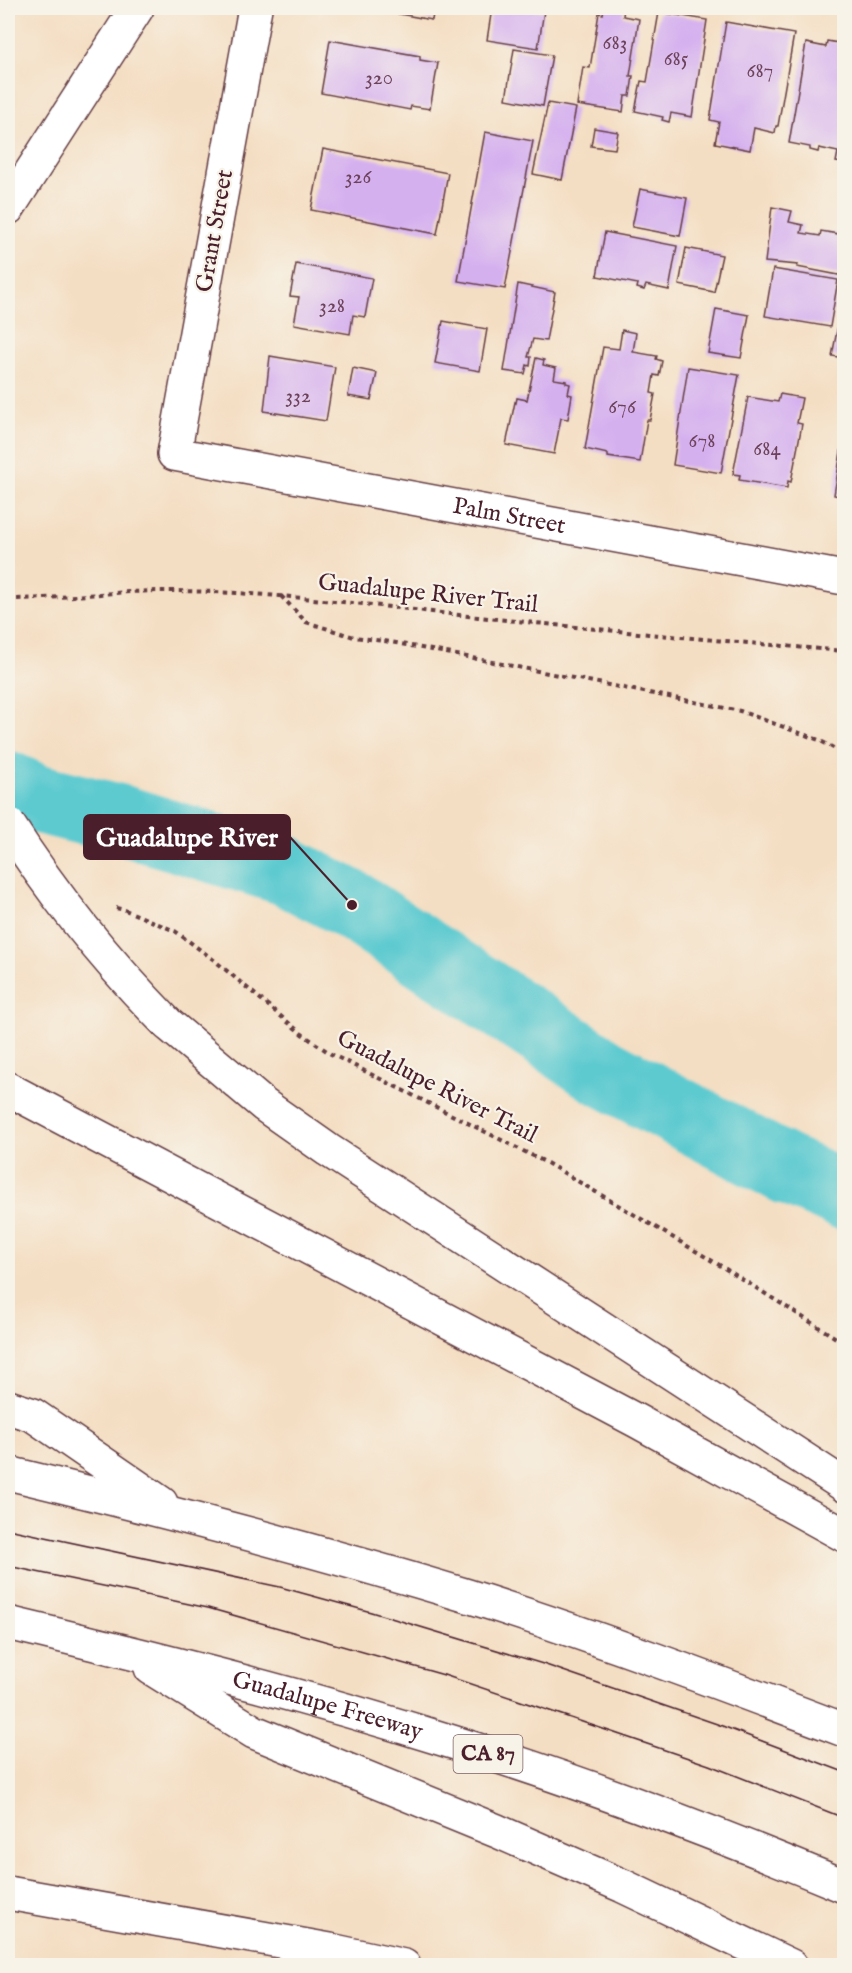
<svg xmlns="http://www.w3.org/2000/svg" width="852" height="1973" viewBox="0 0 852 1973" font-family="'IM FELL English',serif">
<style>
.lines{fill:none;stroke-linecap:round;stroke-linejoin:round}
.river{stroke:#5dcad0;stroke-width:70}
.building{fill:#d5b0ef}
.minor-casing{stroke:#643c42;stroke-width:36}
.highway-casing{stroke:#643c42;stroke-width:36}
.path{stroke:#643c42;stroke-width:4;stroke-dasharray:4.5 4.5;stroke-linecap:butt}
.minor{stroke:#fff;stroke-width:33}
.highway{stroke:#fff;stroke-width:33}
.tram{stroke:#4a1f2b;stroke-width:1.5}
.highway-bridge-casing{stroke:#643c42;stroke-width:36;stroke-linecap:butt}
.highway-bridge{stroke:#fff;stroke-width:33}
.labels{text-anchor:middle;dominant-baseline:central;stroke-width:4.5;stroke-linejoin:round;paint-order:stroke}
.number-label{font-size:21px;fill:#6d435c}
.shield{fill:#f7f3e8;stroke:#7e5f64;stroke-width:1.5}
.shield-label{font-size:22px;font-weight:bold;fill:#4a1f2b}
.street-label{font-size:24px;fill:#4a1f2b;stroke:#f7f3e8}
.leader{fill:none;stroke:#4a1f2b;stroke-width:2}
.callout-dot{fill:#4a1f2b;stroke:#f7f3e8;stroke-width:2}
.callout{fill:#4a1f2b;stroke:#4a1f2b;stroke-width:2}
.callout-label{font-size:26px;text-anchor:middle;font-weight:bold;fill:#fff}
</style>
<rect width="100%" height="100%" fill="#f7f3e8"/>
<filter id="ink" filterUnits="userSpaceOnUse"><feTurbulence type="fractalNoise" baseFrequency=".0167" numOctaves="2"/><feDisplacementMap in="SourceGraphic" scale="12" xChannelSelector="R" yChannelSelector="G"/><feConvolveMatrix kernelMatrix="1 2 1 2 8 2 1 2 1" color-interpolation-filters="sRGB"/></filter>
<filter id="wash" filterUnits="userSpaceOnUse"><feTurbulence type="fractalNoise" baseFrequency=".008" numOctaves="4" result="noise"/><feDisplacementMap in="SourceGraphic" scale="24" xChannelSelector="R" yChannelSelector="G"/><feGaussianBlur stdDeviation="1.35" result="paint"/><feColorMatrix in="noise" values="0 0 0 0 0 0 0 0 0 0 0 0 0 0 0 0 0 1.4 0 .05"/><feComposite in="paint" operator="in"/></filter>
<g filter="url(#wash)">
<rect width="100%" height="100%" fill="#f4dec3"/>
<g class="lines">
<path class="river" d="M 8,786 L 35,798 L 119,819 L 284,870 L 352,905 L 602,1071 L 785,1169 L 844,1195"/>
</g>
<g id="blocks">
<g class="building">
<path d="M 368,8 L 434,8 L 432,20 Z"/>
<path d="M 492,8 L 524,8 L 544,11 L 538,48 L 487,40 Z"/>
<path d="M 604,8 L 624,8 L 623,16 L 639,19 L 630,76 L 633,76 L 630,96 L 625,96 L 623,112 L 577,105 L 583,67 L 590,68 L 599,13 L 603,14 Z"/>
<path d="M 659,12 L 707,20 L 692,117 L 671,113 L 669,122 L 662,120 L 663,117 L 635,111 L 641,81 L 647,82 Z"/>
<path d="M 726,22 L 794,34 L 778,126 L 776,126 L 775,133 L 754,128 L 750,150 L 715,143 L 719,122 L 710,120 Z"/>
<path d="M 330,40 L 420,56 L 420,60 L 438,63 L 430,109 L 411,106 L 410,110 L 321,93 Z"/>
<path d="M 827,41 L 844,44 L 844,163 L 836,162 L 838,152 L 819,148 L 818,152 L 810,150 L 810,147 L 789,143 L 806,43 L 826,47 Z"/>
<path d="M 514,49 L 552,55 L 543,106 L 506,99 Z"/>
<path d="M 548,103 L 576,108 L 562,180 L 533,174 Z"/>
<path d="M 594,128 L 618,132 L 615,149 L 591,146 Z"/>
<path d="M 485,132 L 533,141 L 505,289 L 458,281 Z"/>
<path d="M 323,149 L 448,173 L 437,234 L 311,210 Z"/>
<path d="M 640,189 L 687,198 L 680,236 L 632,227 Z"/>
<path d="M 772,207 L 792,211 L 789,222 L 803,225 L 801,233 L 820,236 L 821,231 L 844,235 L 844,276 L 797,267 L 798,265 L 765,262 Z"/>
<path d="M 605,232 L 677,246 L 669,290 L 646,285 L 644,290 L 637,288 L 638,284 L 597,276 Z"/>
<path d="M 686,248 L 722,255 L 714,292 L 679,285 Z"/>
<path d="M 296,264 L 372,278 L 365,317 L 353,315 L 350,334 L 294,324 L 299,297 L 290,296 Z"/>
<path d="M 773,269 L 838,280 L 830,327 L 765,316 Z"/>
<path d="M 518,284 L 555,292 L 546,341 L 533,339 L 528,357 L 531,357 L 530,366 L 527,365 L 525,374 L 504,371 Z"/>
<path d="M 716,309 L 749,315 L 741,358 L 708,353 Z"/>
<path d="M 841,310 L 844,310 L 844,358 L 832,356 Z"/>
<path d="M 443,321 L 487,329 L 480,371 L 435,363 Z"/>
<path d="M 622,330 L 636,333 L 633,352 L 657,356 L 656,359 L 662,361 L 659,376 L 654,375 L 651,393 L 655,394 L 650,420 L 647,420 L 640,462 L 608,457 L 608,454 L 585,449 L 603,347 L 619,349 Z"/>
<path d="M 270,356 L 335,367 L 326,421 L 264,411 Z"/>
<path d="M 536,358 L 544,360 L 543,365 L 556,368 L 554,379 L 566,381 L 566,383 L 570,384 L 568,394 L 572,395 L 568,419 L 561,418 L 554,454 L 506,445 L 515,402 L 516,403 L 517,398 L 527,400 Z"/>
<path d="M 688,367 L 739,375 L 721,473 L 673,465 Z"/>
<path d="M 353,368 L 377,373 L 371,400 L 348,396 Z"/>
<path d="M 780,394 L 802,398 L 797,423 L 802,424 L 791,482 L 788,481 L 787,488 L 739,480 L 740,475 L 733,474 L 748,397 L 778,402 Z"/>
<path d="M 843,439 L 844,439 L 844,497 L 834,495 Z"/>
</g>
</g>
</g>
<g filter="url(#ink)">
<use href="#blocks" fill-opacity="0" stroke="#643c42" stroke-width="1.5"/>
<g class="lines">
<defs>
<g id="minor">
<path id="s1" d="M 255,8 L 174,454 L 844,578"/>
</g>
<g id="highway">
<path d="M 8,208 L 137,8"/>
<path d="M 168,1024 L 264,1105 L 328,1150 L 844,1485"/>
<path d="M 8,1089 L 637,1421 L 844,1535"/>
<path d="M 8,1407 L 33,1415 L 161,1503"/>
<path d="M 8,1473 C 162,1510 316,1550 468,1596 C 595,1636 720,1683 844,1730"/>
<path id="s2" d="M 8,1623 C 151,1657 295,1693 436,1737 C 575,1779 711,1831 844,1886"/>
<path d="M 151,1668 L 254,1732 L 497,1831 L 623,1886 L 791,1966"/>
<path d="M 8,1893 L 330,1950 L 404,1966"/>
</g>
</defs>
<use href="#minor" class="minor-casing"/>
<use href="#highway" class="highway-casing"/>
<g class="path">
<path d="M 281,596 L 306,622 L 354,637 L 391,642 L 740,711 L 819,740 L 844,754"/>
<path d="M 8,599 C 61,599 113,591 166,591 C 270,591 375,606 478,617 C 600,630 722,641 844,651"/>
<path d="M 116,908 L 125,910 L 175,931 L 214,960 L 302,1034 L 331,1054 L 547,1163 L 721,1266 L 844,1343"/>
</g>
<use href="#minor" class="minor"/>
<use href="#highway" class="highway"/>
<g class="tram">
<path d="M 8,1529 L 280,1587 L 371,1612 L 543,1664 L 717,1724 L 844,1772"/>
<path d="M 8,1566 L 208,1608 L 444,1675 L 709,1765 L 844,1818"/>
</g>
<defs>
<path id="highway-bridge" d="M 8,824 C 54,896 107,962 168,1024"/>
</defs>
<use href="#highway-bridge" class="highway-bridge-casing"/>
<use href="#highway-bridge" class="highway-bridge"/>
</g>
</g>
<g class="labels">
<g class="number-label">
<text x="615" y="43">683</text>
<text x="676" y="59">685</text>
<text x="760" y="71">687</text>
<text x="379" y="78">320</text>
<text x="358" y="177">326</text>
<text x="332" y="306">328</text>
<text x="298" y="396">332</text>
<text x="622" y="407">676</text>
<text x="702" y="441">678</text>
<text x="767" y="449">684</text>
</g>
<rect class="shield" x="453.5" y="1735" width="69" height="38" rx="4.5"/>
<g class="shield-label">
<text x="488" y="1754">CA 87</text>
</g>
<g class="street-label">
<text transform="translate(215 231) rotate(-80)">Grant Street</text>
<text stroke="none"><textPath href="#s1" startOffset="794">Palm Street</textPath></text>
<text transform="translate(428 594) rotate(6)">Guadalupe River Trail</text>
<text transform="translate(437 1087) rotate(27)">Guadalupe River Trail</text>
<text stroke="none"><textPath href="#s2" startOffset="330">Guadalupe Freeway</textPath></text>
</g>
</g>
<path class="leader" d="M352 905L290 837"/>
<circle class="callout-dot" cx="352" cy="905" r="6"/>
<rect class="callout" x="84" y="815" width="206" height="44" rx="6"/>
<g class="callout-label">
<text x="187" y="846">Guadalupe River</text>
</g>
<rect width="852" height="1973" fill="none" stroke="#f7f3e8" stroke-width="30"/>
</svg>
